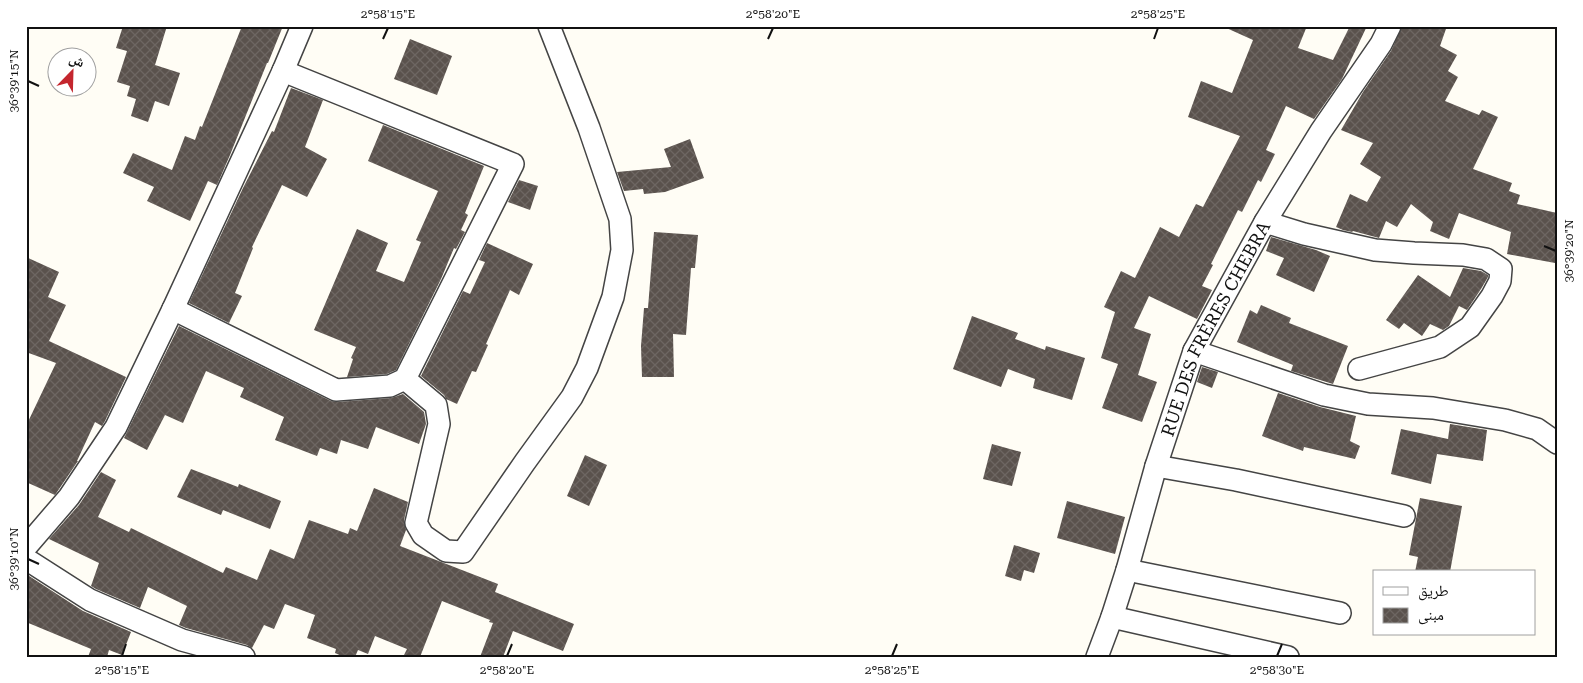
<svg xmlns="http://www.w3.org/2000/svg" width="1583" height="683" viewBox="0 0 1583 683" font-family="'Roboto Serif','Noto Naskh Arabic',serif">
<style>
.building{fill:url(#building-cross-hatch)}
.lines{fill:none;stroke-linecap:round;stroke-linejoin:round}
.minor-casing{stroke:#444;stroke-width:24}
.minor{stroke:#fff;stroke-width:21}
.ticks{fill:none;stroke:#111;stroke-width:2}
.labels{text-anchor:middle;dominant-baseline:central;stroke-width:5;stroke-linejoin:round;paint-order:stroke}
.street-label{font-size:18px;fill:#111;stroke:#fff}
.neatline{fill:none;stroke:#111;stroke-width:2}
.ticks-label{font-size:12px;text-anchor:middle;fill:#111}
</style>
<defs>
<pattern id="building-cross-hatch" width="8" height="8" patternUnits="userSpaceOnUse" patternTransform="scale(1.25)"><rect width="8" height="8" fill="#5a524d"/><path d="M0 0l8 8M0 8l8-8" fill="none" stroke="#6d6662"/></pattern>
</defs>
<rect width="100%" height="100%" fill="#fffdf5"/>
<g class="building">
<path d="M 123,26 L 167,26 L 155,65 L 180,73 L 169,106 L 155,101 L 148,122 L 131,116 L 136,99 L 127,96 L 130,86 L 117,82 L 127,51 L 116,48 Z"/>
<path d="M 242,26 L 283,26 L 268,63 L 267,63 L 230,155 L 217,185 L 208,181 L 190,221 L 147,201 L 154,187 L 123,173 L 133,153 L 172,170 L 185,136 L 195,140 L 200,126 L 202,127 Z"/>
<path d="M 1222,26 L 1307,26 L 1298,48 L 1333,60 L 1350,26 L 1367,26 L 1342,79 L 1314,119 L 1286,106 L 1266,150 L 1275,154 L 1261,182 L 1258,180 L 1242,212 L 1238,210 L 1211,264 L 1213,265 L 1202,286 L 1212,290 L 1197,319 L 1149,296 L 1134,328 L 1151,334 L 1138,375 L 1157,382 L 1142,422 L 1102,408 L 1118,364 L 1101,358 L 1115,312 L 1104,307 L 1121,271 L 1135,278 L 1160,227 L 1179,237 L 1196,204 L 1203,207 L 1240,136 L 1188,117 L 1201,81 L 1232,93 L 1253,40 Z"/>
<path d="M 1402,26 L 1447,26 L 1440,46 L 1457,55 L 1448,71 L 1458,77 L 1445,101 L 1479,115 L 1482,110 L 1498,117 L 1473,169 L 1512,183 L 1509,191 L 1520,195 L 1517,204 L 1557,213 L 1557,253 L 1555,263 L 1507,254 L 1511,232 L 1459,213 L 1449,239 L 1430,231 L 1433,222 L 1411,204 L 1397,227 L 1386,221 L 1379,238 L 1353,231 L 1352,232 L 1343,230 L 1336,227 L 1350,194 L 1367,202 L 1381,177 L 1360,164 L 1373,143 L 1341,130 L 1363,92 L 1391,51 Z"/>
<path d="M 410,39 L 452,56 L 437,95 L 394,79 Z"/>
<path d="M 291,88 L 323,100 L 305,147 L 327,159 L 307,197 L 282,185 L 252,247 L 253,248 L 235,293 L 242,296 L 229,323 L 189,303 L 243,188 L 272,131 L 274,132 Z"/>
<path d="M 383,125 L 484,166 L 465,213 L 468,215 L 461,230 L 465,232 L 456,249 L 454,248 L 441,279 L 396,370 L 387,374 L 347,377 L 353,359 L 351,358 L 356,347 L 314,330 L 357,229 L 388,243 L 376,271 L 404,282 L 421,242 L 416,240 L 438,191 L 368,161 Z"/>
<path d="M 690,139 L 704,178 L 665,192 L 644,194 L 643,189 L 624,191 L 617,172 L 671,167 L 664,149 Z"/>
<path d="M 519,180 L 538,186 L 530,210 L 508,202 Z"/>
<path d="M 654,232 L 698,235 L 695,268 L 691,268 L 686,335 L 673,334 L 674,377 L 642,377 L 641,346 L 644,308 L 648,308 Z"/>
<path d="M 1271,237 L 1316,250 L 1330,256 L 1314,292 L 1276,275 L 1284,258 L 1266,251 Z"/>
<path d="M 487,243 L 533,264 L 519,295 L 510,290 L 486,344 L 488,345 L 476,372 L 472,371 L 457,404 L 446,399 L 444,395 L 421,376 L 463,291 L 470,294 L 485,262 L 479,260 Z"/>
<path d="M 26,257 L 59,272 L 48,297 L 66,305 L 49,341 L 126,377 L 105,421 L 102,426 L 95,422 L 77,461 L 78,461 L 55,495 L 26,482 L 26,426 L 56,363 L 26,352 Z"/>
<path d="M 1463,268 L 1481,271 L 1488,275 L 1488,277 L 1481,289 L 1467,310 L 1459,306 L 1449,326 L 1443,330 L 1430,324 L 1422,336 L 1404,323 L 1399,329 L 1386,320 L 1418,275 L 1450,297 Z"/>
<path d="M 1261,305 L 1291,318 L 1289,323 L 1348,346 L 1333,384 L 1291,371 L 1293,365 L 1237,342 L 1250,310 L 1257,314 Z"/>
<path d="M 972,316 L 1018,333 L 1015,339 L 1045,350 L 1046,346 L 1085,358 L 1072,400 L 1033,388 L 1035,379 L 1008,369 L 1001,387 L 953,369 Z"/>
<path d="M 179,326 L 331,401 L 337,402 L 391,398 L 403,394 L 424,412 L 426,424 L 419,444 L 376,427 L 368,449 L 341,440 L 337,454 L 320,448 L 317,456 L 275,440 L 284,417 L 240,397 L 244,388 L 206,371 L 183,423 L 165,415 L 147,450 L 124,438 Z"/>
<path d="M 1202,367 L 1218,372 L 1212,388 L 1197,382 Z"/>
<path d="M 1278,393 L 1320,407 L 1356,416 L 1350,441 L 1360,446 L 1355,459 L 1304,447 L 1303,451 L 1262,436 Z"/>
<path d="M 1450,424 L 1487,430 L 1483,461 L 1437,454 L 1431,484 L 1391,474 L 1401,429 L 1448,439 Z"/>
<path d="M 992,444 L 1021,452 L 1012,486 L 983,479 Z"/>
<path d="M 585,455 L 607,465 L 589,506 L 567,496 Z"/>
<path d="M 191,469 L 238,487 L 239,484 L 281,501 L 270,529 L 223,510 L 221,515 L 177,497 Z"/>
<path d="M 101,472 L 116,480 L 98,517 L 129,532 L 131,528 L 223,573 L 226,567 L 257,580 L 270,549 L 294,559 L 309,520 L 348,534 L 350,528 L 357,531 L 374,488 L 408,502 L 404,520 L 406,530 L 400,546 L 498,584 L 495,592 L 574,624 L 563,651 L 513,631 L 503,657 L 480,657 L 493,623 L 489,622 L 490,620 L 442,601 L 420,657 L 403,657 L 407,649 L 375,636 L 368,654 L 358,650 L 355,657 L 344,657 L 335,653 L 336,649 L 307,638 L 315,615 L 285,604 L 274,629 L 264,625 L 252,648 L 247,645 L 186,628 L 179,625 L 187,606 L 148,587 L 140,608 L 96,589 L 91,586 L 99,563 L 49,539 L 79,505 Z"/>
<path d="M 1420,498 L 1462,506 L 1450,572 L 1415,572 L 1418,557 L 1409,555 Z"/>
<path d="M 1067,501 L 1125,517 L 1115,554 L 1057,538 Z"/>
<path d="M 1014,545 L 1040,553 L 1034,573 L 1024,570 L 1021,581 L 1005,576 Z"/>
<path d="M 26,574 L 83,611 L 131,632 L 122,655 L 109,650 L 107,657 L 88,657 L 91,649 L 26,622 Z"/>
</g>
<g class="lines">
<defs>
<g id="minor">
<path d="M 1265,222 L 1304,234 L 1375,250 L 1414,253 L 1463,255 L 1486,259 L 1501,269 L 1500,281 L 1492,296 L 1470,327 L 1440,347 L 1359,369"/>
<path d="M 173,309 L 336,390 L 390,386 L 405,379 L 513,164 L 283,71"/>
<path d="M 1194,351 L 1324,395 L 1368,404 L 1433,408 L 1505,420 L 1537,429 L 1557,443"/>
<path d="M 405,379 L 436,405 L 439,424 L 416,523 L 423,535 L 446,551 L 463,552 L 525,462 L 572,397 L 587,368 L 613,297 L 622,250 L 620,219 L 589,128 L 549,26"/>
<path d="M 1156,466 L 1236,480 L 1404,516"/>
<path d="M 26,547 L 69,497 L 116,427 L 173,309 L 283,71 L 302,26"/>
<path d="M 26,559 L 90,600 L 182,640 L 244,657"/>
<path d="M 1127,570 L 1340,613"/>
<path d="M 1112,617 L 1288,657"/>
<path id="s1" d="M 1097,657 L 1112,617 L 1127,570 L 1156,466 L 1194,351 L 1265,222 L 1321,131 L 1381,44 L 1390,26"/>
</g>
</defs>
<use href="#minor" class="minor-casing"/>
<use href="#minor" class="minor"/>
</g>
<path class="ticks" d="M 383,39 L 388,28M 768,39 L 773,28M 1154,39 L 1158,28M 28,81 L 39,86M 1544,246 L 1556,251M 28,559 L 39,564M 122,656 L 126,644M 507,656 L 512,644M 892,656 L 897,644M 1277,656 L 1282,644"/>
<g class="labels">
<g class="street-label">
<text stroke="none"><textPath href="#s1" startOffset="350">RUE DES FRÈRES CHEBRA</textPath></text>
</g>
</g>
<rect width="1583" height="683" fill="none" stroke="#ffffff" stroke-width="55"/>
<rect x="1373" y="570" width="162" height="65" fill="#ffffff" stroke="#a0a0a0"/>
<rect x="1383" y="587" width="25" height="8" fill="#ffffff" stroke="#a0a0a0"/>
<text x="1418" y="596" font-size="15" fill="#111111">طريق</text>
<rect x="1383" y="608" width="25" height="15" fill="url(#building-cross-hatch)" stroke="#a0a0a0"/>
<text x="1418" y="620" font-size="15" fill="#111111">مبنى</text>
<g transform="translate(72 72) rotate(23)"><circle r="24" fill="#ffffff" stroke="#a0a0a0"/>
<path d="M0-4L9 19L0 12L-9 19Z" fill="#c4262e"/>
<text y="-8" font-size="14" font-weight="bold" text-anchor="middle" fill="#111111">ش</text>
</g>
<rect x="28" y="28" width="1528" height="628" class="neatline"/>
<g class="ticks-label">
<text x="388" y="18">2°58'15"E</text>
<text x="773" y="18">2°58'20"E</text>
<text x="1158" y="18">2°58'25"E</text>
<text transform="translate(14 81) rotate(-90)" y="4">36°39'15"N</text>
<text transform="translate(1569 251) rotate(-90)" y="4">36°39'20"N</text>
<text transform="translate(14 559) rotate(-90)" y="4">36°39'10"N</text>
<text x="122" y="674">2°58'15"E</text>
<text x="507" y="674">2°58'20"E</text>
<text x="892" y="674">2°58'25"E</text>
<text x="1277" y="674">2°58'30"E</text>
</g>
</svg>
